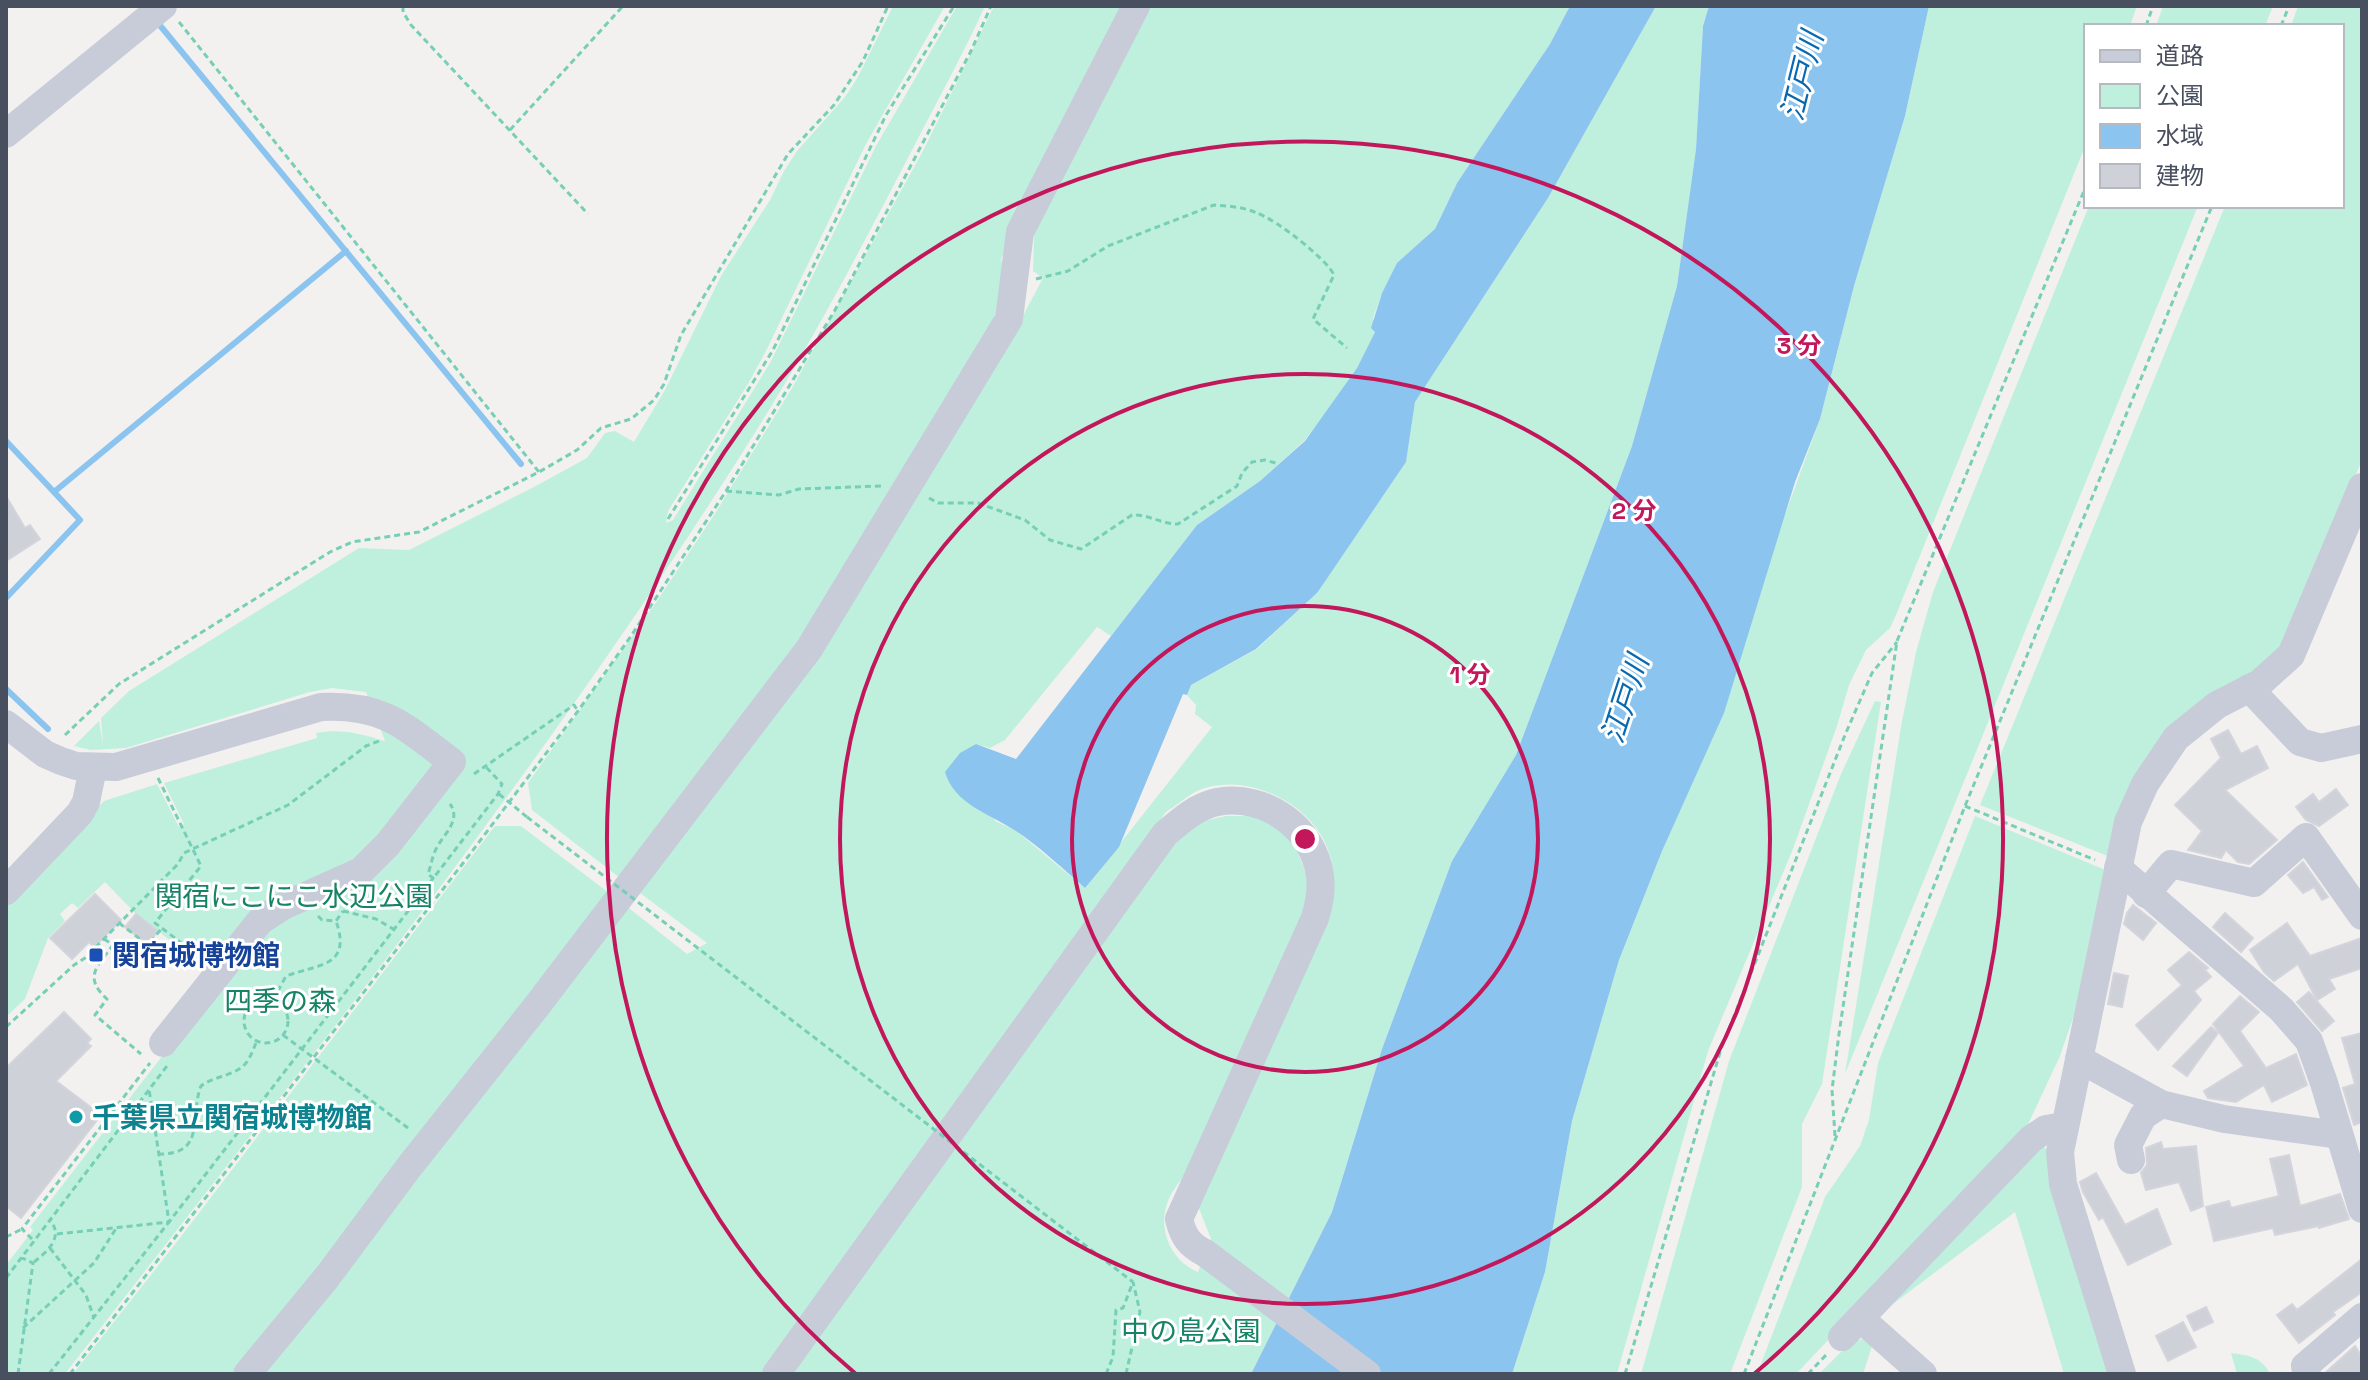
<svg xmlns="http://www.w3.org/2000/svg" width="2368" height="1380" viewBox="0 0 2368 1380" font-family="'Space Grotesk','Noto Sans JP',sans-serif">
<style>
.green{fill:#bff0dd}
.water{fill:#8bc4ee}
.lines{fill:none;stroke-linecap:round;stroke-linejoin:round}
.stream{stroke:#8bc4ee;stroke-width:6}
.building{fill:#cfd1d8;stroke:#d4d5dc;stroke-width:2}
.path{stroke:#76cfb6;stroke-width:3;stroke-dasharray:6 4;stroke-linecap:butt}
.minor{stroke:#c7ccd8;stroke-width:28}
.path-bridge{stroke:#76cfb6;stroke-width:3;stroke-dasharray:6 4;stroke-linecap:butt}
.ring{fill:none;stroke:#c2185b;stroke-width:4}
.transit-dot{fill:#1a4fb4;stroke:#fff;stroke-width:3}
.culture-dot{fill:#0f9aa8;stroke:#fff;stroke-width:3}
.labels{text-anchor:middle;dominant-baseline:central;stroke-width:6;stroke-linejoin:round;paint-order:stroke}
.park-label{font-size:28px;fill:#168364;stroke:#fff}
.transit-label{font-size:28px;font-weight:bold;fill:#164399;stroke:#fff;text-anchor:start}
.culture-label{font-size:28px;font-weight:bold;fill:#0d838f;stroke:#fff;text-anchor:start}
.water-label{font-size:30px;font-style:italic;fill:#0969b0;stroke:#fff}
.centre{fill:#c2185b;stroke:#fff;stroke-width:4}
.ring-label{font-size:24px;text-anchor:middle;font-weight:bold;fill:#c2185b;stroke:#fff;stroke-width:6;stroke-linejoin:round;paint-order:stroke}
</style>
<rect width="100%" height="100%" fill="#f3f1f0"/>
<g class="green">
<path d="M 893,6 L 945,6 L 866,144 L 766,351 L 748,384 L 668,511 L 666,523 L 673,520 L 770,363 L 876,146 L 957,6 L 985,6 C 962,57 935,105 910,154 C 863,245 815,336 761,423 C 553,757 305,1064 65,1374 L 6,1374 L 6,1265 L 33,1230 L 30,1227 L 221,980 L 136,914 L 105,882 L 78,908 L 72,903 L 60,914 L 65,921 L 48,938 L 25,999 L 6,1017 L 6,900 L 104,801 L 157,784 L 179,827 L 184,824 L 164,783 L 317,738 L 316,733 C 341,728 362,734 385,741 L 366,692 L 332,688 L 310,692 L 126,748 L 91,750 L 74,746 L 99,721 L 103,744 L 101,718 L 129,691 L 359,548 L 409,550 L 532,488 L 587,458 L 605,433 L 615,431 L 634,442 L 665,390 L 721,276 L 770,200 L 784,171 L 797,151 L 845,97 L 858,77 Z"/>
<path d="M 994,6 L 1124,6 L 1104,53 L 1001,259 C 1009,284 991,329 979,352 L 797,642 L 620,878 L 532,810 L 528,783 L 657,601 L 716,512 L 792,388 L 923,151 Z"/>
<path d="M 1147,6 L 1570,6 L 1550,44 L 1457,183 L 1435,229 L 1397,264 L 1382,293 L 1373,318 L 1375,332 L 1357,368 L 1331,406 L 1305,440 L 1260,481 L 1197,525 L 1111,636 L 1097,627 L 1005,740 L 990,748 L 976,744 L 995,821 L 1015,830 L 1085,888 L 1212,727 L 1195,714 L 1196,705 L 1187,695 L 1191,685 L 1257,649 L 1317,593 L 1406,462 L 1415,402 L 1548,198 L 1656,6 L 1709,6 L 1703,26 L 1696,149 L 1677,286 L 1632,446 L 1516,755 L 1452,861 L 1382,1049 L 1332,1212 L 1251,1374 L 789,1374 L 1181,835 L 1202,821 L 1226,816 L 1251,816 L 1278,827 L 1295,846 L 1304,868 L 1309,888 L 1304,920 L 1190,1168 C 1182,1179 1172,1190 1168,1201 C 1157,1229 1171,1261 1198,1272 L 1211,1239 L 1198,1206 L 1326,926 C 1332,904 1336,882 1331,859 C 1319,806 1247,769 1197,791 C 1187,796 1176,806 1166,812 L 765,1374 L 261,1374 L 625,905 L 687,954 L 707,943 L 636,890 L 999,361 L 1043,278 L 1033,271 L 1034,236 L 1043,206 Z"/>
<path d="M 1929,6 L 2137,6 L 2130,26 L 2086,26 L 2086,144 L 1896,615 L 1890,628 L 1866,650 L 1849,685 L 1837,726 L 1793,849 L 1708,1051 L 1617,1374 L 1512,1374 L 1545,1272 L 1572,1121 L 1619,960 L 1662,851 L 1820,419 L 1854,286 L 1905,116 Z"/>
<path d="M 2163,6 L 2273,6 L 2265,26 L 2156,26 Z"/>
<path d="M 2298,6 L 2362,6 L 2362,460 L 2291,632 L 2275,659 L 2227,689 L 2110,857 L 1980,805 L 2225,206 L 2342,206 L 2342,26 L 2291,26 Z"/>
<path d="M 2089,206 L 2198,206 L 1845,1074 L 1902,721 L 1916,652 L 1933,592 Z"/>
<path d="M 1875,701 L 1881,702 L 1822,1084 L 1802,1124 L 1802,1187 L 1730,1374 L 1641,1374 L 1729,1061 L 1841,774 Z"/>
<path d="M 1975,816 L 2108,871 L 2081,995 L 2060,1056 L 2024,1133 L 1796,1374 L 1757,1374 L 1825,1197 L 1860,1146 L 1869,1120 L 1878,1063 Z"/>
<path d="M 495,826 L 521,826 L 609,893 L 317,1269 L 231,1374 L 73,1374 L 176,1243 Z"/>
<path d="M 2041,1145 L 2050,1152 L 2113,1374 L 2064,1374 L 2015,1212 L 1881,1313 Z"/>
<path d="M 1862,1339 L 1869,1340 L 1872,1346 L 1863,1374 L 1819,1374 L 1849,1344 Z"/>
<path d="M 2231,1353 C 2248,1355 2262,1357 2270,1374 L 2237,1374 Z"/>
</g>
<g class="water">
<path d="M 1570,6 L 1656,6 L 1548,198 L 1415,402 L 1406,462 L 1326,580 L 1317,593 L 1256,649 L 1191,685 L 1187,695 L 1183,694 L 1119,847 L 1085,888 C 1063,869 1040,847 1016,831 C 990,814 954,804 945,772 L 960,753 L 976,744 L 1016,759 L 1197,525 L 1260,481 L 1305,441 L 1357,368 L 1375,332 L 1371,328 L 1382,293 L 1397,263 L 1435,229 L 1457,183 L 1550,44 Z"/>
<path d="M 1709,6 L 1929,6 L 1905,116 L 1854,286 L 1820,419 L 1795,482 L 1724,713 L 1662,851 L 1619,960 L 1572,1121 L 1545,1272 L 1512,1374 L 1251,1374 L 1332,1212 L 1382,1049 L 1452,861 L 1516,755 L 1632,446 L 1677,286 L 1696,149 L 1703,26 Z"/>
</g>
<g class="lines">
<g class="stream">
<path d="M 158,23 L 521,464"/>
<path d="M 6,441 L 54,492 L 346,251"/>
<path d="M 6,598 L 80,520 L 54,492"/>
<path d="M 6,689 L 48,729"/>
</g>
</g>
<g class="building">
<path d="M 6,496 L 25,528 L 30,525 L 40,539 L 6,561 Z"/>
<path d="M 2228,730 L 2241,754 L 2257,746 L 2268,768 L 2225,790 L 2277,840 L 2249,864 L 2238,862 L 2226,850 L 2221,858 L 2188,850 L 2202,831 L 2175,805 L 2221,758 L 2211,739 Z"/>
<path d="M 2336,789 L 2348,805 L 2319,826 L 2306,820 L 2296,807 L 2313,794 L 2319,802 Z"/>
<path d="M 2303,862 L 2328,897 L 2322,900 L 2314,887 L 2303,893 L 2288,875 Z"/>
<path d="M 95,894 L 121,920 L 94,947 L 89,942 L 72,959 L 50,938 Z"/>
<path d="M 2133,905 L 2156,923 L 2143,940 L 2124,924 L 2127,913 Z"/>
<path d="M 2225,913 L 2253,938 L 2241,952 L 2213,927 Z"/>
<path d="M 136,914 L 158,931 L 148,944 L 125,927 Z"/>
<path d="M 2287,923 L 2310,956 L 2362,938 L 2362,968 L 2329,979 L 2335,989 L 2317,1000 L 2298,964 L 2274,981 L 2264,972 L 2250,950 Z"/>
<path d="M 2189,952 L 2208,968 L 2205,970 L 2211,977 L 2194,991 L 2201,1000 L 2158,1050 L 2136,1025 L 2182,985 L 2168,970 Z"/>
<path d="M 2114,973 L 2128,976 L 2122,1007 L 2108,1004 Z"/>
<path d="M 2309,992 L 2334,1021 L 2322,1031 L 2297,1002 Z"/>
<path d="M 2240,996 L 2259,1012 L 2240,1031 L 2266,1068 L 2296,1054 L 2307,1085 L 2272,1102 L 2264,1085 L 2236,1102 L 2208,1098 L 2204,1091 L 2244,1066 L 2213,1024 Z"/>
<path d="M 64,1012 L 91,1039 L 87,1043 L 91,1046 L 56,1081 L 101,1115 L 21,1218 L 6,1206 L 6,1068 Z"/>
<path d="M 2211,1027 L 2218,1033 L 2187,1076 L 2173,1066 Z"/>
<path d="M 2362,1033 L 2362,1122 L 2354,1125 L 2343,1088 L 2355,1084 L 2342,1038 Z"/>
<path d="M 2161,1142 L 2163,1149 L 2196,1146 L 2203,1206 L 2191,1211 L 2179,1182 L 2146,1190 L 2141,1173 L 2147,1165 L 2146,1148 Z"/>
<path d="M 2289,1155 L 2300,1206 L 2340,1194 L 2349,1219 L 2319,1228 L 2319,1226 L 2275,1235 L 2273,1228 L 2214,1241 L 2206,1207 L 2229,1201 L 2231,1208 L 2279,1196 L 2270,1159 Z"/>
<path d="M 2096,1173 L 2125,1225 L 2157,1209 L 2171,1244 L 2128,1265 L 2103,1217 L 2099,1220 L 2083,1192 L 2080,1182 Z"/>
<path d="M 2362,1259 L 2362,1292 L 2333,1312 L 2335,1315 L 2299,1343 L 2277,1315 L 2292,1304 L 2297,1310 Z"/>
<path d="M 2206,1307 L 2213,1322 L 2194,1331 L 2187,1316 Z"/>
<path d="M 2183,1322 L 2196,1347 L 2168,1361 L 2156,1336 Z"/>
<path d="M 2355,1346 L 2362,1357 L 2362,1374 L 2324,1374 Z"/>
</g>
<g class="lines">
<g class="path">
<path d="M 403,6 L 403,12 L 411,25 L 588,214"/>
<path d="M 179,22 L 539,472"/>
<path d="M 2146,26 L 2153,6"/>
<path d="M 2281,26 L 2289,6"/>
<path d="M 510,130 L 623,6"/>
<path d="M 1036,279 L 1068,271 L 1108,246 L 1214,205 C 1228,206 1244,207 1257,213 C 1275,219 1327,259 1334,275 L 1313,319 L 1347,348"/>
<path d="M 726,491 L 779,495 L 799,489 L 881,486"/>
<path d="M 929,498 L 938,503 L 978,503 L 1025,520 L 1050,540 L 1081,549 L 1132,515 C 1148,514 1161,524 1178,524 L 1237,486 L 1242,473 L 1252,462 L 1265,460 L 1279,464"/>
<path d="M 668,519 L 773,350 L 886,115 L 954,6"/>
<path d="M 65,735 L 119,684 L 330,552 L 352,542 L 419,532 L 539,472 L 577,450 L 601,428 L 631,419 L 654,400 L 664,384 L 681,335 L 788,154 L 834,105 L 863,61 L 888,6"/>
<path d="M 474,774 L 574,705 L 578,711"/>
<path d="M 158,778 L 201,866 L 155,923 L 200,957"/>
<path d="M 499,794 L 527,817"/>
<path d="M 1965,806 L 2095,860"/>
<path d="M 434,879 L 428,874 C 431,866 432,857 436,849 C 443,835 462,820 450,804"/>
<path d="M 343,911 L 376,919 L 395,930"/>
<path d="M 318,916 L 322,920 L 336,921 L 343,911"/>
<path d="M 119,923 L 148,945 L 162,928"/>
<path d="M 104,939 L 113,945 C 97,967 83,977 107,999 L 95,1015 L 141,1054"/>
<path d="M 231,997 L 248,1008"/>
<circle cx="266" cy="1021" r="22"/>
<path d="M 273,1000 L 286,976 C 319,964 352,967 336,921"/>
<path d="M 6,1027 L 74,965 L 85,958 L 178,864 L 184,853 L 288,805 L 366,746 L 379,741"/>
<path d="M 283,1035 L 408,1128"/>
<path d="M 1835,1136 L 1832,1090 L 1839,1034 L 1897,641 L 2086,186"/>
<path d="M 158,1154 C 207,1155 189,1117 201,1086 C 215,1075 239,1076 248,1060 C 252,1054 254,1047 257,1041"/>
<path d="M 57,1234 L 169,1222 L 498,794 L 502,784 L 485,766"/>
<path d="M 6,1237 L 22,1229"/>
<path d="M 32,1239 L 22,1229 L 150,1063"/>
<path d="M 50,1248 L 86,1295 L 94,1318"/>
<path d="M 34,1262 C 48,1251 64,1237 50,1220"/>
<path d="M 6,1278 L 167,1066"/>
<path d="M 23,1328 L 94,1263 L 117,1227"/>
<path d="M 18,1374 L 33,1263 L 22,1258"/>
<path d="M 49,1374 L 169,1222 L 149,1089"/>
<path d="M 70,1374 L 467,858 L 578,711 L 631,636 L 726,491 L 835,310 L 971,51 L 991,6"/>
<path d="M 1106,1374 L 1113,1357 L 1116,1310 L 1123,1308 L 1133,1282"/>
<path d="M 1126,1374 L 1140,1312 L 1133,1282"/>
<path d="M 1625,1374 L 1721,1049 L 1845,735 L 1872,673 L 1897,642"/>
<path d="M 1744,1374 L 1965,806 L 2212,206"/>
<path d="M 1808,1374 L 1826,1355"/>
</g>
<g class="minor">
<path d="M 6,134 L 163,6"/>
<path d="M 2249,688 L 2300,742 L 2321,748 L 2362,739"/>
<path d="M 6,724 L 45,754 L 61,761 L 76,766 L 116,767 L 321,707 C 384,704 404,726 452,762 L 388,844 L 361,871 L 283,906 L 260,921 L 163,1043"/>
<path d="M 2118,868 L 2281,1009 L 2309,1041 L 2324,1083 L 2362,1209"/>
<path d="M 6,891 L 80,813 L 86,802 L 93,768"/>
<path d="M 2146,894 L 2171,864 L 2254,883 L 2306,837 L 2362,916"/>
<path d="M 2079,1059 L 2161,1104 L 2224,1119 L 2339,1135"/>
<path d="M 2131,1160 L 2128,1145 L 2143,1116 L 2161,1104"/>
<path d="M 1860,1318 L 1923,1374"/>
<path d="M 1842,1337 L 2031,1139 L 2046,1129 L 2064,1126"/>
<path d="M 247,1374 L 327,1277 L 409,1167 L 536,1007 L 809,649 L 1009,319 L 1020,232 L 1136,6"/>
<path d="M 776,1374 L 1165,834 C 1180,821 1197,806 1217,802 C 1265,793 1314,828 1320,876 C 1322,891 1319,904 1315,918 L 1179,1219 C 1183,1236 1189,1245 1205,1253 L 1367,1374"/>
<path d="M 2122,1374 L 2063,1184 L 2060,1152 L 2128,822 L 2145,784 L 2176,738 L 2217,705 L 2260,683 L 2291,655 L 2362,487"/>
<path d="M 2307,1374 L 2305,1366 L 2362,1317"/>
</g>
<path class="path-bridge" d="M 527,817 L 1133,1282"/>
</g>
<g class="ring">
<circle cx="1305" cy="839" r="233"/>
<circle cx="1305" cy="839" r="465"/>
<path d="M856 1374A698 698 0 1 1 1754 1374"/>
</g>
<rect class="transit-dot" x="88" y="947" width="16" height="16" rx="4"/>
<circle class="culture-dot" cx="76" cy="1117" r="8"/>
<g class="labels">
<g class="park-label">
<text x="294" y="896">関宿にこにこ水辺公園</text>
<text x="280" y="1001">四季の森</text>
<text x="1191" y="1331">中の島公園</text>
</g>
<g class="transit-label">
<text x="112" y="955">関宿城博物館</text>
</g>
<g class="culture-label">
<text x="92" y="1117">千葉県立関宿城博物館</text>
</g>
<g class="water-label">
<text transform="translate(1802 76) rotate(-76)">江戸川</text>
<text transform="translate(1625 699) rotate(-72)">江戸川</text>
</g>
</g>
<circle cx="1305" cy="839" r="12" class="centre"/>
<g class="ring-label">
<text x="1799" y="354">3 分</text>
<text x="1634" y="519">2 分</text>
<text x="1470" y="683">1 分</text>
</g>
<rect width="2368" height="1380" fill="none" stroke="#484f5f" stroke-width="16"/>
<rect x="2084" y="24" width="260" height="184" fill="#ffffff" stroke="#b6b9bf" stroke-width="2"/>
<rect x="2100" y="50" width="40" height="12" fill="#c7ccd8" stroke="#b6b9bf" stroke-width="2"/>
<text x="2156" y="64" font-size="24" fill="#484f5f">道路</text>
<rect x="2100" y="84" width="40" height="24" fill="#bff0dd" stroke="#b6b9bf" stroke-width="2"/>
<text x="2156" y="104" font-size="24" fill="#484f5f">公園</text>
<rect x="2100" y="124" width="40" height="24" fill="#8bc4ee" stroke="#b6b9bf" stroke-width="2"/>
<text x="2156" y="144" font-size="24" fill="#484f5f">水域</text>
<rect x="2100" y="164" width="40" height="24" fill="#cfd1d8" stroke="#b6b9bf" stroke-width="2"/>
<text x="2156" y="184" font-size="24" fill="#484f5f">建物</text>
</svg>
